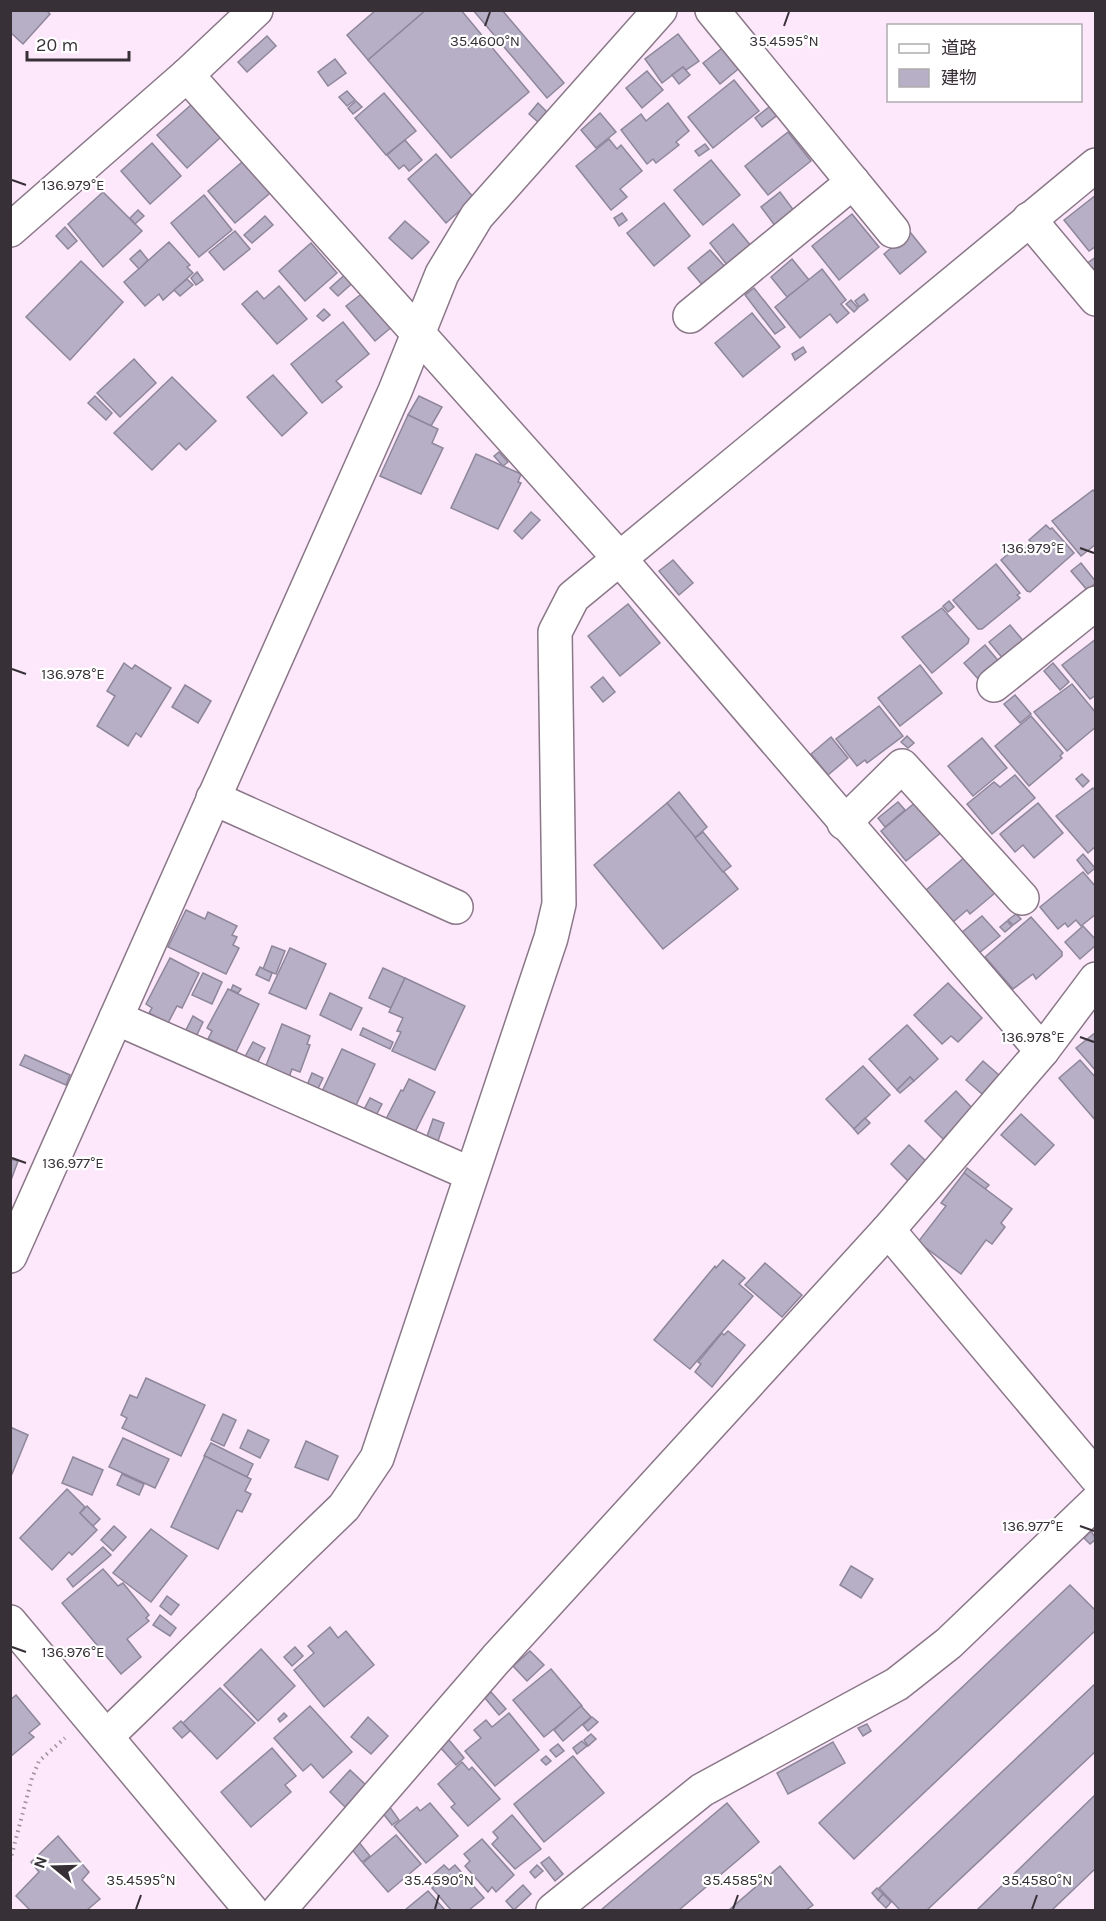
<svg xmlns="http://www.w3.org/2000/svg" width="1106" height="1921" viewBox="0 0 1106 1921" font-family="Karla,'Noto Sans JP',sans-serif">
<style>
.building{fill:#b7afc5;stroke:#8e869b;stroke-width:1.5}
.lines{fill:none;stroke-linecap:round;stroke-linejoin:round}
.minor-casing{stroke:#8a7788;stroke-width:36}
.tertiary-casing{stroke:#8a7788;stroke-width:36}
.path{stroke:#9d8f9b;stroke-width:4;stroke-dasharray:1.5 4.5;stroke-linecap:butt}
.minor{stroke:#fff;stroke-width:33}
.tertiary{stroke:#fff;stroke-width:33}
.ticks{fill:none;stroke:#383037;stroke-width:2}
.ticks-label{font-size:15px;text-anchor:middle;fill:#383037;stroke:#fff;stroke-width:4.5;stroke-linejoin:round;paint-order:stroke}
</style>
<rect width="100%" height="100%" fill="#fce8fa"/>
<g class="building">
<path d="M 10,10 L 46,10 L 50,14 L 23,44 L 10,32 Z"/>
<path d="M 376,10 L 426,10 L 368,60 L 347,35 Z"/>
<path d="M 426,10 L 461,10 L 529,92 L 451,158 L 368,60 Z"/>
<path d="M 473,10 L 502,10 L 564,83 L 547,98 Z"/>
<path d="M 678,34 L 699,61 L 686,70 L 683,67 L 662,83 L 645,59 Z"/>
<path d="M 267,36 L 276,46 L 247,72 L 238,62 Z"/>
<path d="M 725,46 L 742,66 L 720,84 L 703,63 Z"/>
<path d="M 335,59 L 346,73 L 328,86 L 318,72 Z"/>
<path d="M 683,67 L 690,75 L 679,84 L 672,75 Z"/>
<path d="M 647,71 L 663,90 L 642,108 L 626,88 Z"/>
<path d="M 734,80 L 759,111 L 713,148 L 688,117 Z"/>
<path d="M 347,91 L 355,100 L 347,106 L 339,97 Z"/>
<path d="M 384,93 L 416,131 L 386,155 L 355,118 Z"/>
<path d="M 356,101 L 362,107 L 353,114 L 348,108 Z"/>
<path d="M 538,103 L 547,112 L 538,122 L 529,114 Z"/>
<path d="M 668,103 L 689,131 L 676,142 L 679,145 L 656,163 L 653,159 L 647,164 L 621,130 L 641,114 L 646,121 Z"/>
<path d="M 192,104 L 221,137 L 187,168 L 157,135 Z"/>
<path d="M 773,104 L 780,113 L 762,127 L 755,118 Z"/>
<path d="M 600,113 L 616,132 L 596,148 L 581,130 Z"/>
<path d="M 788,132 L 811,161 L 768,195 L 745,166 Z"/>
<path d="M 609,139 L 617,149 L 621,145 L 642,171 L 620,189 L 627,197 L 611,210 L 576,166 Z"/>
<path d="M 405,140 L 422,160 L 409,171 L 404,165 L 399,169 L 387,155 Z"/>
<path d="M 152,143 L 181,176 L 150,204 L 121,171 Z"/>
<path d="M 705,144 L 709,149 L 699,156 L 695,151 Z"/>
<path d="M 436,154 L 474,198 L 446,223 L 408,179 Z"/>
<path d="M 248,157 L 275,189 L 235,223 L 208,191 Z"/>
<path d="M 711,160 L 740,195 L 703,225 L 674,190 Z"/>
<path d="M 103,192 L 142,231 L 103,267 L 68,224 Z"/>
<path d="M 780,192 L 795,212 L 776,227 L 761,207 Z"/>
<path d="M 204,195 L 232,230 L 199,257 L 171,223 Z"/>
<path d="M 1096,195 L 1096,246 L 1089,251 L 1064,220 Z"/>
<path d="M 664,203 L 690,236 L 654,266 L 627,233 Z"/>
<path d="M 138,210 L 144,216 L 135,224 L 130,218 Z"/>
<path d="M 622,213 L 627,220 L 619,226 L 614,218 Z"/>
<path d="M 852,214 L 879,247 L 839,280 L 812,246 Z"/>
<path d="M 265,216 L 273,225 L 252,243 L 244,235 Z"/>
<path d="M 405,221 L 429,242 L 412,259 L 389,238 Z"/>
<path d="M 733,224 L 751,246 L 727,265 L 710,243 Z"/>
<path d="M 65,227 L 77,241 L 68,249 L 56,236 Z"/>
<path d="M 235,231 L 250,249 L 224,270 L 209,252 Z"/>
<path d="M 910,232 L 926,252 L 900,274 L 884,254 Z"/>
<path d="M 169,242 L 190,265 L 187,267 L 193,273 L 163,300 L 159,294 L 145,306 L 124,282 Z"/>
<path d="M 311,243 L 337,273 L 305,301 L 279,271 Z"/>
<path d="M 140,250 L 148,260 L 139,269 L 130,259 Z"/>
<path d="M 710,250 L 726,268 L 704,287 L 688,268 Z"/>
<path d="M 1096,257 L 1096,277 L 1086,264 Z"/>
<path d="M 792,259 L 809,280 L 787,297 L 771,277 Z"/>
<path d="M 81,261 L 123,302 L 70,360 L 26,317 Z"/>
<path d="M 822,269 L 846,300 L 841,304 L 849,313 L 837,323 L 830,314 L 800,338 L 775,307 Z"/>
<path d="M 349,271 L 357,279 L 338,296 L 330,288 Z"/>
<path d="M 197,272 L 203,280 L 196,285 L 191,278 Z"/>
<path d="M 187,279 L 193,285 L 180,296 L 174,290 Z"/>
<path d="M 279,286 L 307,319 L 277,344 L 242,304 L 257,291 L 264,299 Z"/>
<path d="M 754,288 L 785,327 L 775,334 L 745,295 Z"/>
<path d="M 364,292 L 393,326 L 375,341 L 346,306 Z"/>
<path d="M 864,294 L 868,300 L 859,307 L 855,301 Z"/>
<path d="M 851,300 L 858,308 L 854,312 L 846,304 Z"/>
<path d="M 324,309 L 330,315 L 323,321 L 317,316 Z"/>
<path d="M 752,313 L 780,347 L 743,377 L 715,343 Z"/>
<path d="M 343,322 L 369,354 L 336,381 L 342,387 L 322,403 L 291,364 Z"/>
<path d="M 803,347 L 806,352 L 795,360 L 792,354 Z"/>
<path d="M 134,359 L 156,383 L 120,417 L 97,393 Z"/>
<path d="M 273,375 L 307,413 L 282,436 L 247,397 Z"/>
<path d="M 172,377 L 216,421 L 186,450 L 179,443 L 152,470 L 114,433 Z"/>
<path d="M 95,396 L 112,413 L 106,420 L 88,403 Z"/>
<path d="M 419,396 L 442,407 L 431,426 L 408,415 Z"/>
<path d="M 408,415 L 438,429 L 432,443 L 443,448 L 421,494 L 380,476 Z"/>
<path d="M 499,452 L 508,462 L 503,466 L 494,456 Z"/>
<path d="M 476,454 L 521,474 L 518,482 L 521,483 L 498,529 L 451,508 Z"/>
<path d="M 1093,490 L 1096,493 L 1096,544 L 1081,556 L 1052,521 Z"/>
<path d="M 531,512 L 540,520 L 522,539 L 514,531 Z"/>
<path d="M 1046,525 L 1050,529 L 1052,528 L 1074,553 L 1030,592 L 1027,591 L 1001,560 L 1013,550 L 1016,554 L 1031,542 L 1029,540 Z"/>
<path d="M 673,560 L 693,583 L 679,595 L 659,571 Z"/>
<path d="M 1081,563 L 1096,582 L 1088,591 L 1071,571 Z"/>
<path d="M 996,564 L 1020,593 L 1017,595 L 1020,598 L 982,629 L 978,629 L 953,600 Z"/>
<path d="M 949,601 L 954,607 L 948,612 L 943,606 Z"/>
<path d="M 628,604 L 660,643 L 620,676 L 588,636 Z"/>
<path d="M 942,608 L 969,639 L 968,643 L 932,673 L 902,637 Z"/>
<path d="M 1010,625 L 1025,643 L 1004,660 L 989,642 Z"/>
<path d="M 1096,639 L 1096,695 L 1090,699 L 1062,665 Z"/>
<path d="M 985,645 L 1001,664 L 980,681 L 964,663 Z"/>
<path d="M 124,663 L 132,669 L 135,665 L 171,688 L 141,737 L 136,733 L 128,746 L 97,726 L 115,696 L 107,691 Z"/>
<path d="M 1053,663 L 1069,682 L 1060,690 L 1044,671 Z"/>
<path d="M 920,665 L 942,693 L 900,726 L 878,698 Z"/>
<path d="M 603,677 L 615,692 L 603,702 L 591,687 Z"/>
<path d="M 1072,684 L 1096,713 L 1096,727 L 1067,751 L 1034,712 Z"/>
<path d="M 185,685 L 211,701 L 198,723 L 172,707 Z"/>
<path d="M 1015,695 L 1031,714 L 1020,723 L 1004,704 Z"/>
<path d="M 879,706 L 903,736 L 867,763 L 865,760 L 857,766 L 836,739 Z"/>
<path d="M 1031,716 L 1063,753 L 1060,756 L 1062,758 L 1029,786 L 995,746 Z"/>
<path d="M 907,736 L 914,743 L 908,748 L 901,742 Z"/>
<path d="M 831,737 L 848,758 L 828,775 L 811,754 Z"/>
<path d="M 982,738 L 1007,768 L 973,796 L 948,766 Z"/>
<path d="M 1082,774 L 1089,781 L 1083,787 L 1076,779 Z"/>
<path d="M 1015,775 L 1035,798 L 992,834 L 967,804 L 994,782 L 1000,787 Z"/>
<path d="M 1093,788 L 1096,791 L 1096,846 L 1088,853 L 1056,816 Z"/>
<path d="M 679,792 L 707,827 L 695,838 L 667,803 Z"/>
<path d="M 917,801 L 942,832 L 906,861 L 881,831 Z"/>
<path d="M 898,802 L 905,810 L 885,827 L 878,818 Z"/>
<path d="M 667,803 L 738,889 L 663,949 L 594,865 Z"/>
<path d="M 1038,803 L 1063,833 L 1034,858 L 1023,845 L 1015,852 L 1000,834 Z"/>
<path d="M 703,832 L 731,866 L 723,872 L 695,838 Z"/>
<path d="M 1083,854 L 1095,868 L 1088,874 L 1077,860 Z"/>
<path d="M 965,857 L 995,893 L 970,914 L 967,910 L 953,922 L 926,890 Z"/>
<path d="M 1083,872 L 1096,887 L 1096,914 L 1081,926 L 1076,920 L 1068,927 L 1065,923 L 1058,929 L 1040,907 Z"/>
<path d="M 186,910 L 205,919 L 208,912 L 237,926 L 232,935 L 237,937 L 233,945 L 239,948 L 226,974 L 168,947 Z"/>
<path d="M 1016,914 L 1021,919 L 1013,925 L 1008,920 Z"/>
<path d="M 982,916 L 1000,936 L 979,953 L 961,933 Z"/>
<path d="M 1031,917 L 1062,952 L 1062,956 L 1036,979 L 1033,974 L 1013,989 L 985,957 Z"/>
<path d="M 1007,921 L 1012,926 L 1005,932 L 1000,927 Z"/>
<path d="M 1083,926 L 1096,940 L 1096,945 L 1080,959 L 1065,942 Z"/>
<path d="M 272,946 L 285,951 L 276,974 L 263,969 Z"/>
<path d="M 290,948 L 326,964 L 306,1009 L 269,993 Z"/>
<path d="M 170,958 L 199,973 L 182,1008 L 177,1006 L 168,1023 L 149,1013 L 152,1008 L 146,1004 Z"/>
<path d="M 260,967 L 272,973 L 269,981 L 256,975 Z"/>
<path d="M 383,968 L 405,978 L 391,1008 L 369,998 Z"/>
<path d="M 203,973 L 222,982 L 212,1004 L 192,995 Z"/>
<path d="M 405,978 L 465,1006 L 435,1070 L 392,1051 L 401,1032 L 397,1031 L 403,1018 L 389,1012 Z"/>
<path d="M 948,983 L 982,1018 L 958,1042 L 951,1036 L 942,1044 L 914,1015 Z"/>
<path d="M 233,985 L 241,989 L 238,993 L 231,990 Z"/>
<path d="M 228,989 L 259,1004 L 236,1052 L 208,1039 L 212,1031 L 207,1028 Z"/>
<path d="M 330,993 L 362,1008 L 351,1030 L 320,1015 Z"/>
<path d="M 193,1016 L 203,1022 L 193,1043 L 182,1038 Z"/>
<path d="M 282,1024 L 310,1036 L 307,1044 L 310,1045 L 300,1072 L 292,1069 L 288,1080 L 264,1071 Z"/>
<path d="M 907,1025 L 938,1059 L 914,1081 L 910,1077 L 897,1090 L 869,1059 Z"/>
<path d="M 363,1028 L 393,1042 L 390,1049 L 360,1035 Z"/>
<path d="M 1096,1032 L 1096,1071 L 1076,1048 Z"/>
<path d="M 253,1042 L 265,1048 L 253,1071 L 241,1064 Z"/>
<path d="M 342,1049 L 375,1064 L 352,1114 L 319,1098 Z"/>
<path d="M 25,1055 L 70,1075 L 66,1085 L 20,1065 Z"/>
<path d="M 1080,1060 L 1096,1078 L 1096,1121 L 1059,1078 Z"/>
<path d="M 983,1061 L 999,1075 L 982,1094 L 966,1080 Z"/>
<path d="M 863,1066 L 890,1095 L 854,1129 L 826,1099 Z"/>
<path d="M 312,1073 L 323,1078 L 313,1099 L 303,1095 Z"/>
<path d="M 910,1077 L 914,1081 L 900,1093 L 897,1090 Z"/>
<path d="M 409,1079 L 435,1092 L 413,1136 L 384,1123 L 401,1090 L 403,1091 Z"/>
<path d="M 956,1091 L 973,1109 L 943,1139 L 925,1121 Z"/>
<path d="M 370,1098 L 382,1104 L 370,1127 L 358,1121 Z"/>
<path d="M 1021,1114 L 1054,1145 L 1035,1165 L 1001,1135 Z"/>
<path d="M 865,1118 L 870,1123 L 858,1134 L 854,1129 Z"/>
<path d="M 433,1119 L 444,1123 L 436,1147 L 425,1142 Z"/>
<path d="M 909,1145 L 927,1162 L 908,1181 L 891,1164 Z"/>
<path d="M 10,1159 L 18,1161 L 10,1183 Z"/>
<path d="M 967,1168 L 989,1185 L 985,1189 L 964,1173 Z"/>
<path d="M 964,1173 L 1012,1209 L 1001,1223 L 1005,1227 L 992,1244 L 986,1240 L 961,1274 L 918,1242 L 946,1206 L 941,1203 Z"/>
<path d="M 723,1260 L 745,1278 L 739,1284 L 753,1296 L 690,1369 L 654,1340 L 715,1266 L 716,1268 Z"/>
<path d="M 765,1263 L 802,1295 L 782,1317 L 745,1285 Z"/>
<path d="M 728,1331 L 745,1345 L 712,1387 L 695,1372 L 701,1364 L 698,1362 L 722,1333 L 724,1335 Z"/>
<path d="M 146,1378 L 205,1405 L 181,1456 L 122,1428 L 127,1418 L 121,1415 L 130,1395 L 137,1398 Z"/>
<path d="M 223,1414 L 236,1420 L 224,1446 L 211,1440 Z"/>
<path d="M 10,1427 L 28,1435 L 12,1474 L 10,1473 Z"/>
<path d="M 248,1430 L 269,1440 L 260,1458 L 240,1448 Z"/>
<path d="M 123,1438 L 169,1459 L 155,1488 L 109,1467 Z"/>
<path d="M 306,1441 L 338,1456 L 328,1480 L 295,1467 Z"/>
<path d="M 211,1443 L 253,1464 L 247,1477 L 204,1456 Z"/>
<path d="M 205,1456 L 251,1479 L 245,1491 L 251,1494 L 242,1512 L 237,1510 L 218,1549 L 171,1527 Z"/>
<path d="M 73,1457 L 103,1470 L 92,1495 L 62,1483 Z"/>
<path d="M 122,1474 L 144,1484 L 139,1495 L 117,1485 Z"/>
<path d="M 67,1489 L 85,1507 L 80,1513 L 97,1530 L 72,1555 L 69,1552 L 52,1570 L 20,1538 Z"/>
<path d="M 87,1506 L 100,1519 L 93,1526 L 80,1513 Z"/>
<path d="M 114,1526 L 126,1537 L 113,1551 L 101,1540 Z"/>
<path d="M 151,1529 L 187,1556 L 151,1602 L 113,1573 Z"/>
<path d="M 1091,1531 L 1096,1539 L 1090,1544 L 1084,1538 Z"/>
<path d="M 103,1547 L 111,1555 L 73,1587 L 67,1579 Z"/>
<path d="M 851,1566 L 873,1579 L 861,1598 L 840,1585 Z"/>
<path d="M 103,1569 L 118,1586 L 123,1583 L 149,1615 L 146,1618 L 149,1621 L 127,1639 L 141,1657 L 121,1674 L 62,1603 Z"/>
<path d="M 1070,1585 L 1096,1611 L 1096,1630 L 854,1859 L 819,1823 Z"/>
<path d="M 167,1596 L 179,1605 L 171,1615 L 160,1606 Z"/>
<path d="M 160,1615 L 176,1628 L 170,1636 L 153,1625 Z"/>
<path d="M 330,1627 L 338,1638 L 346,1631 L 374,1665 L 324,1707 L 294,1670 L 314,1653 L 308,1646 Z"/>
<path d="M 295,1647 L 303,1656 L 292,1666 L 284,1657 Z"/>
<path d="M 261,1649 L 295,1686 L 258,1721 L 224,1685 Z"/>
<path d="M 530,1651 L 544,1665 L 527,1681 L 513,1666 Z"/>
<path d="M 551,1669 L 582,1706 L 544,1737 L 513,1700 Z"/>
<path d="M 1096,1683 L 1096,1751 L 927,1910 L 900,1910 L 879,1888 Z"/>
<path d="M 220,1688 L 255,1723 L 217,1759 L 183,1723 Z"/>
<path d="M 491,1692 L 506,1709 L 499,1715 L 485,1698 Z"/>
<path d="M 16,1695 L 40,1724 L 29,1733 L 34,1737 L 10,1757 L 10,1700 Z"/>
<path d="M 310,1706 L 352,1752 L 323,1778 L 311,1764 L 303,1771 L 274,1738 Z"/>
<path d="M 581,1706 L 591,1717 L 563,1741 L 554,1730 Z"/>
<path d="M 284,1713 L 287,1716 L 280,1722 L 278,1719 Z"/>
<path d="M 509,1713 L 539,1750 L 495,1786 L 465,1751 L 481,1738 L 474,1730 L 486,1720 L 492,1727 Z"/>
<path d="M 368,1717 L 388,1736 L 371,1754 L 351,1737 Z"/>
<path d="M 592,1717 L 598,1722 L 588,1731 L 583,1725 Z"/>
<path d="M 181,1721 L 190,1731 L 182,1738 L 173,1728 Z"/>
<path d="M 867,1724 L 871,1731 L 863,1736 L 858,1728 Z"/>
<path d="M 591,1734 L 596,1739 L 588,1746 L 584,1740 Z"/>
<path d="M 449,1740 L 464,1758 L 456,1765 L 440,1747 Z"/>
<path d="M 582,1741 L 587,1746 L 577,1754 L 573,1748 Z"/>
<path d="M 833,1742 L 845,1763 L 788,1794 L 777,1773 Z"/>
<path d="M 558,1744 L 564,1751 L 556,1757 L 550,1750 Z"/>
<path d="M 272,1748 L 296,1776 L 285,1785 L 291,1792 L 251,1827 L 221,1792 Z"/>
<path d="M 546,1756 L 551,1761 L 546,1765 L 541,1760 Z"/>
<path d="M 573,1756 L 604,1793 L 544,1842 L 514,1804 Z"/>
<path d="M 462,1762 L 469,1770 L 472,1767 L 500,1799 L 468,1826 L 451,1807 L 455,1804 L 438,1784 Z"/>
<path d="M 350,1770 L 366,1785 L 345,1807 L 330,1792 Z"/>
<path d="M 1096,1794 L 1096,1868 L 1052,1910 L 977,1910 Z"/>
<path d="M 430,1803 L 458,1836 L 426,1863 L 394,1826 L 417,1807 L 420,1811 Z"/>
<path d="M 727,1803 L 759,1842 L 679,1910 L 601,1910 Z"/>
<path d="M 389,1806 L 399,1820 L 392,1825 L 382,1812 Z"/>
<path d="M 512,1815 L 541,1849 L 515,1869 L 492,1844 L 498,1838 L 493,1832 Z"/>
<path d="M 396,1835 L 421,1864 L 388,1892 L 363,1863 Z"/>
<path d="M 58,1836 L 89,1872 L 82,1880 L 100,1899 L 87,1910 L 30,1910 L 16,1896 L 39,1872 L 31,1862 Z"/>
<path d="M 482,1839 L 514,1875 L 496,1892 L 492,1887 L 488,1892 L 465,1866 L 470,1861 L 464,1854 Z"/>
<path d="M 358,1841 L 370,1856 L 362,1862 L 350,1847 Z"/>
<path d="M 549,1857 L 563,1874 L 555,1881 L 541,1863 Z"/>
<path d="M 444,1865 L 449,1870 L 455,1865 L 484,1898 L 469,1910 L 451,1910 L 432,1888 L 434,1886 L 428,1879 Z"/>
<path d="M 537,1865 L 543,1871 L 535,1878 L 530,1872 Z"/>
<path d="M 780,1866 L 813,1905 L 806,1910 L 729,1910 Z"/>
<path d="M 523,1885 L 531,1894 L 514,1910 L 506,1901 Z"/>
<path d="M 877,1888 L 883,1894 L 878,1900 L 872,1893 Z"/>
<path d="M 428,1891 L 445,1910 L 405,1910 Z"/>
<path d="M 883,1894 L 891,1902 L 886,1908 L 878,1900 Z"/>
</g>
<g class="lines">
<defs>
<g id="minor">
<path d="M 712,10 L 893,231"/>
<path d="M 187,75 L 619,558 L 1042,1051"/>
<path d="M 1029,219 L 1096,299"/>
<path d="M 690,316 L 853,182"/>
<path d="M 994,685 L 1096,603"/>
<path d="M 213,798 L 456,907"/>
<path d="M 844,823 L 902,766 L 1022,898"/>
<path d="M 116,1018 L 471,1174"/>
<path d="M 888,1230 L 1096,1477"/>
<path d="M 10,1256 L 395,391 L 442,274 L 477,216 L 660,10"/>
<path d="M 107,1736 L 344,1507 L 377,1458 L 551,938 L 559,904 L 555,632 L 573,597 L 1096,165"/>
<path d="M 279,1910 L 496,1659 L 888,1230 L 1042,1051 L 1096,979"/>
<path d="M 553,1910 L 702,1790 L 897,1684 L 949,1643 L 1096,1502"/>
</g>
<g id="tertiary">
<path d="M 10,230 L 187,75 L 256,10"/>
<path d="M 10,1622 L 251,1910"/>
</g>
</defs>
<use href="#minor" class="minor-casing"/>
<use href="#tertiary" class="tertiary-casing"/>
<path class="path" d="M 10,1861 L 32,1778 L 39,1761 L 65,1738"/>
<use href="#minor" class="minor"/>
<use href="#tertiary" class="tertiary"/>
</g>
<path class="ticks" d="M 485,26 L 490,12M 784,26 L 789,12M 12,180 L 26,185M 1080,548 L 1094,553M 12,669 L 26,674M 1080,1037 L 1094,1042M 12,1158 L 26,1163M 1080,1526 L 1094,1531M 12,1647 L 26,1652M 136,1909 L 141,1895M 435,1909 L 439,1895M 733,1909 L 738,1895M 1032,1909 L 1037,1895"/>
<g class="ticks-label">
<text x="485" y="46">35.4600°N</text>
<text x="784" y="46">35.4595°N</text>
<text x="73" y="190">136.979°E</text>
<text x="1033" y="553">136.979°E</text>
<text x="73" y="679">136.978°E</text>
<text x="1033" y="1042">136.978°E</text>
<text x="73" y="1168">136.977°E</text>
<text x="1033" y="1531">136.977°E</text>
<text x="73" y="1657">136.976°E</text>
<text x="141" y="1885">35.4595°N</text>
<text x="439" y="1885">35.4590°N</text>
<text x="738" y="1885">35.4585°N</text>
<text x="1037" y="1885">35.4580°N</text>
</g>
<rect width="1106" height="1921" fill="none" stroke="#383037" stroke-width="24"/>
<rect x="887" y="24" width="195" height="78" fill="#ffffff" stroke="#afacaf" stroke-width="1.5"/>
<rect x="899" y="44" width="30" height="9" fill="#ffffff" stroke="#afacaf" stroke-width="1.5"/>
<text x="941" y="54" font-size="18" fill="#383037">道路</text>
<rect x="899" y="69" width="30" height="18" fill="#b7afc5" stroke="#afacaf" stroke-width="1.5"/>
<text x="941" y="84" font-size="18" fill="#383037">建物</text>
<g transform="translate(54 1867) rotate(289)" stroke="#ffffff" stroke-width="4.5" paint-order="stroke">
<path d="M0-4.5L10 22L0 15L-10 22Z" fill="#383037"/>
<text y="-9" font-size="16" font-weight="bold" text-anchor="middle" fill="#383037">N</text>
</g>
<path d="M27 51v9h102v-9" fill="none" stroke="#383037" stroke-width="3"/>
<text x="36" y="51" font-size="18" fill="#383037" stroke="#ffffff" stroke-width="4.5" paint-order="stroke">20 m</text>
</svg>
